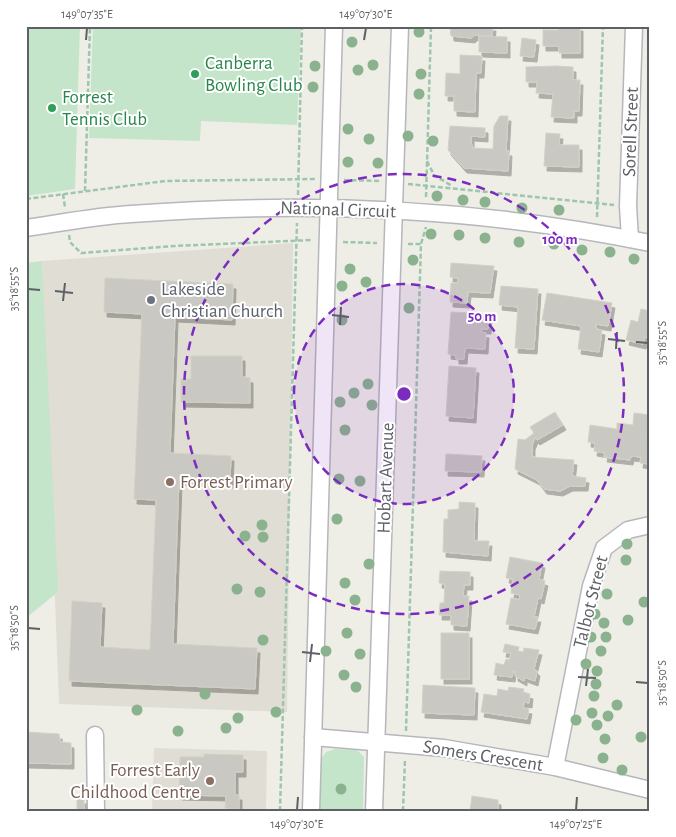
<svg xmlns="http://www.w3.org/2000/svg" width="676" height="837" viewBox="0 0 676 837" font-family="'Alegreya Sans',sans-serif">
<style>
.education{fill:#dfddd4}
.green{fill:#c4e5c9}
.building{fill:#cac8c2;stroke:#d3d1c4;filter:url(#shadow)}
.lines{fill:none;stroke-linecap:round;stroke-linejoin:round}
.minor-casing{stroke:#b6b7bc;stroke-width:19}
.path{stroke:#9ec5ae;stroke-width:2.5;stroke-dasharray:5 2.5;stroke-linecap:butt}
.minor{stroke:#fff;stroke-width:16}
.tree{fill:#8bb28f}
.ticks{fill:none;stroke:#5d6065;stroke-width:2}
.ring{fill:none;stroke:#7b2cbf;stroke-width:2.5;stroke-dasharray:9 6}
.leisure-dot{fill:#2e9e5b;stroke:#fff;stroke-width:2}
.worship-dot{fill:#6b7280;stroke:#fff;stroke-width:2}
.education-dot{fill:#8d6e63;stroke:#fff;stroke-width:2}
.labels{text-anchor:middle;dominant-baseline:central;stroke-width:4;stroke-linejoin:round;paint-order:stroke}
.leisure-label{font-size:19px;fill:#27864d;stroke:#fff;text-anchor:start}
.street-label{font-size:19px;fill:#5d6065;stroke:#fff}
.worship-label{font-size:19px;fill:#5b616d;stroke:#fff;text-anchor:start}
.education-label{font-size:19px;fill:#785e54;stroke:#fff;text-anchor:start}
.centre{fill:#7b2cbf;stroke:#fff;stroke-width:2.5}
.ring-label{font-size:15px;text-anchor:middle;font-weight:bold;fill:#7b2cbf;stroke:#fff;stroke-width:4;stroke-linejoin:round;paint-order:stroke}
.neatline{fill:none;stroke:#5d6065;stroke-width:2}
.ticks-label{font-size:12px;text-anchor:middle;fill:#5d6065}
</style>
<defs>
<filter id="shadow"><feDropShadow dx="3" dy="5" stdDeviation="0" flood-color="#0004"/></filter>
</defs>
<rect width="100%" height="100%" fill="#efeee6"/>
<g class="education">
<path d="M 293,243 L 287,712 L 59,704 L 42,261 Z"/>
<path d="M 154,748 L 267,751 L 266,811 L 152,811 Z"/>
</g>
<g class="green">
<path d="M 26,26 L 80,26 L 75,189 L 26,196 Z"/>
<path d="M 93,26 L 301,26 L 297,125 L 201,121 L 200,141 L 89,138 Z"/>
<path d="M 42,261 L 58,592 L 26,618 L 26,263 Z"/>
<path d="M 335,749 L 357,750 L 364,757 L 363,811 L 319,811 L 321,759 L 326,752 Z"/>
</g>
<g class="building">
<path d="M 450,26 L 493,26 L 492,36 L 475,35 L 472,38 L 451,36 Z"/>
<path d="M 559,26 L 580,26 L 580,53 L 559,53 L 559,46 L 543,46 L 543,30 L 559,30 Z"/>
<path d="M 479,36 L 507,37 L 507,53 L 479,52 Z"/>
<path d="M 522,38 L 536,40 L 534,57 L 520,56 Z"/>
<path d="M 460,55 L 482,56 L 481,73 L 476,73 L 475,112 L 454,111 L 454,96 L 445,96 L 446,73 L 460,74 Z"/>
<path d="M 557,66 L 573,67 L 573,80 L 580,80 L 579,111 L 574,111 L 574,118 L 551,117 L 553,94 L 536,93 L 537,82 L 526,82 L 526,67 Z"/>
<path d="M 500,116 L 508,116 L 506,151 L 509,151 L 508,171 L 464,168 L 448,150 L 450,126 L 485,128 L 485,137 L 471,136 L 471,143 L 473,148 L 493,149 L 494,126 Z"/>
<path d="M 546,133 L 560,134 L 559,145 L 579,145 L 579,167 L 544,166 Z"/>
<path d="M 451,263 L 494,266 L 490,293 L 468,292 L 467,303 L 450,302 L 451,283 L 458,283 L 458,278 L 450,277 Z"/>
<path d="M 105,278 L 233,284 L 232,320 L 175,317 L 170,453 L 231,456 L 230,483 L 179,480 L 173,644 L 257,648 L 255,689 L 69,681 L 72,601 L 102,603 L 100,647 L 150,650 L 156,500 L 134,499 L 142,314 L 104,312 Z"/>
<path d="M 501,286 L 538,289 L 534,349 L 515,348 L 518,307 L 499,305 Z"/>
<path d="M 547,293 L 612,303 L 608,326 L 596,324 L 596,329 L 602,330 L 599,352 L 578,349 L 581,326 L 542,320 Z"/>
<path d="M 641,309 L 650,311 L 650,338 L 645,337 L 643,344 L 626,340 L 631,320 L 638,322 Z"/>
<path d="M 451,312 L 489,314 L 488,329 L 481,329 L 481,332 L 486,333 L 485,349 L 465,348 L 464,359 L 456,359 L 456,355 L 448,354 Z"/>
<path d="M 191,356 L 242,356 L 242,377 L 250,378 L 250,403 L 181,402 L 181,379 L 191,379 Z"/>
<path d="M 449,366 L 476,368 L 473,418 L 446,416 Z"/>
<path d="M 555,412 L 563,425 L 537,440 L 535,438 L 532,445 L 532,457 L 574,460 L 572,476 L 586,478 L 585,486 L 570,486 L 560,491 L 544,489 L 537,480 L 515,469 L 518,439 L 525,440 L 534,433 L 530,427 Z"/>
<path d="M 634,413 L 650,415 L 647,437 L 650,438 L 650,464 L 640,463 L 641,457 L 631,456 L 630,460 L 604,457 L 605,453 L 594,451 L 595,443 L 588,442 L 590,425 L 617,429 L 617,423 L 633,425 Z"/>
<path d="M 446,454 L 482,456 L 481,472 L 445,471 Z"/>
<path d="M 459,502 L 475,503 L 474,541 L 489,541 L 488,556 L 443,552 L 444,519 L 448,519 L 448,510 L 459,509 Z"/>
<path d="M 510,557 L 542,563 L 539,579 L 545,581 L 541,599 L 538,598 L 534,617 L 538,617 L 535,629 L 506,624 L 511,598 L 519,600 L 520,595 L 511,593 L 513,579 L 506,578 Z"/>
<path d="M 440,571 L 470,572 L 470,585 L 464,585 L 463,596 L 469,596 L 467,626 L 451,625 L 451,615 L 439,615 L 440,603 L 444,603 L 445,584 L 439,583 Z"/>
<rect x="441" y="633" width="28" height="46"/>
<path d="M 505,644 L 519,647 L 518,651 L 523,652 L 524,648 L 539,650 L 534,669 L 537,671 L 535,681 L 524,677 L 524,681 L 515,676 L 515,671 L 513,671 L 512,677 L 494,675 L 496,663 L 504,665 L 506,659 L 509,660 L 511,653 L 503,652 Z"/>
<path d="M 423,685 L 475,688 L 474,715 L 422,713 Z"/>
<path d="M 509,687 L 524,689 L 523,692 L 530,694 L 529,703 L 524,702 L 523,708 L 529,709 L 527,719 L 481,712 L 484,694 L 497,696 L 498,689 L 508,691 Z"/>
<path d="M 26,732 L 59,734 L 60,742 L 71,743 L 71,764 L 26,763 Z"/>
<path d="M 204,754 L 243,755 L 243,772 L 235,772 L 235,795 L 239,795 L 239,809 L 225,808 L 226,796 L 179,795 L 180,757 L 204,757 Z"/>
<path d="M 472,796 L 498,800 L 498,811 L 470,811 Z"/>
<rect x="77" y="799" width="7" height="12"/>
</g>
<g class="lines">
<defs>
<g id="minor">
<path d="M 26,228 C 61,223 96,216 131,214 C 304,201 480,208 650,243"/>
<path d="M 630,239 L 628,206 L 634,26"/>
<path d="M 95,735 L 96,811"/>
<path d="M 313,737 L 444,748 L 555,767 L 650,790"/>
<path d="M 555,767 L 591,586 L 604,548 L 628,530 L 650,525"/>
<path d="M 311,811 L 334,26"/>
<path d="M 374,811 L 400,26"/>
</g>
</defs>
<use href="#minor" class="minor-casing"/>
<g class="path">
<path d="M 427,161 L 434,175 L 452,186"/>
<path d="M 344,180 L 381,181"/>
<path d="M 408,184 L 614,205"/>
<path d="M 85,191 L 90,26"/>
<path d="M 63,194 L 65,207"/>
<path d="M 298,195 L 302,26"/>
<path d="M 426,197 L 431,26"/>
<path d="M 26,199 L 165,181 L 316,179"/>
<path d="M 597,217 L 603,26"/>
<path d="M 69,235 L 70,242 L 81,253 L 174,246 L 312,240"/>
<path d="M 343,242 L 377,243"/>
<path d="M 408,244 L 421,244"/>
<path d="M 406,731 L 421,244 L 426,227"/>
<path d="M 280,811 L 297,223"/>
<path d="M 403,811 L 405,759"/>
</g>
<use href="#minor" class="minor"/>
</g>
<g class="tree">
<circle cx="419" cy="32" r="5.5"/>
<circle cx="352" cy="42" r="5.5"/>
<circle cx="373" cy="65" r="5.5"/>
<circle cx="315" cy="66" r="5.5"/>
<circle cx="358" cy="70" r="5.5"/>
<circle cx="421" cy="74" r="5.5"/>
<circle cx="313" cy="87" r="5.5"/>
<circle cx="419" cy="94" r="5.5"/>
<circle cx="348" cy="129" r="5.5"/>
<circle cx="408" cy="136" r="5.5"/>
<circle cx="369" cy="139" r="5.5"/>
<circle cx="433" cy="141" r="5.5"/>
<circle cx="348" cy="162" r="5.5"/>
<circle cx="378" cy="163" r="5.5"/>
<circle cx="437" cy="196" r="5.5"/>
<circle cx="463" cy="200" r="5.5"/>
<circle cx="485" cy="202" r="5.5"/>
<circle cx="522" cy="208" r="5.5"/>
<circle cx="559" cy="210" r="5.5"/>
<circle cx="431" cy="234" r="5.5"/>
<circle cx="459" cy="235" r="5.5"/>
<circle cx="485" cy="238" r="5.5"/>
<circle cx="519" cy="242" r="5.5"/>
<circle cx="554" cy="244" r="5.5"/>
<circle cx="582" cy="250" r="5.5"/>
<circle cx="610" cy="252" r="5.5"/>
<circle cx="634" cy="259" r="5.5"/>
<circle cx="413" cy="260" r="5.5"/>
<circle cx="350" cy="269" r="5.5"/>
<circle cx="366" cy="282" r="5.5"/>
<circle cx="342" cy="286" r="5.5"/>
<circle cx="409" cy="308" r="5.5"/>
<circle cx="342" cy="320" r="5.5"/>
<circle cx="368" cy="384" r="5.5"/>
<circle cx="354" cy="393" r="5.5"/>
<circle cx="340" cy="402" r="5.5"/>
<circle cx="372" cy="405" r="5.5"/>
<circle cx="345" cy="430" r="5.5"/>
<circle cx="339" cy="479" r="5.5"/>
<circle cx="360" cy="481" r="5.5"/>
<circle cx="337" cy="519" r="5.5"/>
<circle cx="262" cy="525" r="5.5"/>
<circle cx="245" cy="536" r="5.5"/>
<circle cx="263" cy="537" r="5.5"/>
<circle cx="627" cy="544" r="5.5"/>
<circle cx="626" cy="560" r="5.5"/>
<circle cx="369" cy="564" r="5.5"/>
<circle cx="345" cy="583" r="5.5"/>
<circle cx="237" cy="589" r="5.5"/>
<circle cx="260" cy="592" r="5.5"/>
<circle cx="607" cy="594" r="5.5"/>
<circle cx="355" cy="600" r="5.5"/>
<circle cx="644" cy="602" r="5.5"/>
<circle cx="595" cy="614" r="5.5"/>
<circle cx="628" cy="620" r="5.5"/>
<circle cx="604" cy="623" r="5.5"/>
<circle cx="347" cy="633" r="5.5"/>
<circle cx="591" cy="637" r="5.5"/>
<circle cx="606" cy="637" r="5.5"/>
<circle cx="263" cy="640" r="5.5"/>
<circle cx="326" cy="651" r="5.5"/>
<circle cx="601" cy="651" r="5.5"/>
<circle cx="360" cy="654" r="5.5"/>
<circle cx="586" cy="664" r="5.5"/>
<circle cx="597" cy="671" r="5.5"/>
<circle cx="344" cy="675" r="5.5"/>
<circle cx="596" cy="684" r="5.5"/>
<circle cx="356" cy="687" r="5.5"/>
<circle cx="205" cy="694" r="5.5"/>
<circle cx="594" cy="696" r="5.5"/>
<circle cx="617" cy="705" r="5.5"/>
<circle cx="137" cy="710" r="5.5"/>
<circle cx="276" cy="712" r="5.5"/>
<circle cx="592" cy="713" r="5.5"/>
<circle cx="608" cy="716" r="5.5"/>
<circle cx="238" cy="718" r="5.5"/>
<circle cx="576" cy="720" r="5.5"/>
<circle cx="597" cy="725" r="5.5"/>
<circle cx="226" cy="728" r="5.5"/>
<circle cx="178" cy="731" r="5.5"/>
<circle cx="641" cy="737" r="5.5"/>
<circle cx="605" cy="739" r="5.5"/>
<circle cx="603" cy="758" r="5.5"/>
<circle cx="622" cy="770" r="5.5"/>
<circle cx="341" cy="789" r="5.5"/>
</g>
<path class="ticks" d="M 86,40 L 87,28M 364,40 L 366,28M 28,289 L 40,290M 55,291 L 73,293M 63,301 L 65,283M 332,315 L 349,317M 340,325 L 341,307M 608,339 L 625,341M 636,342 L 648,343M 616,349 L 617,332M 28,628 L 40,629M 302,652 L 320,654M 310,662 L 312,644M 578,677 L 596,678M 636,682 L 648,683M 586,686 L 588,669M 297,810 L 298,797M 576,810 L 577,797"/>
<circle cx="404" cy="394" r="110" fill="#7b2cbf" fill-opacity=".12"/>
<g class="ring">
<circle cx="404" cy="394" r="110"/>
<circle cx="404" cy="394" r="220"/>
</g>
<g class="leisure-dot">
<circle cx="195" cy="74" r="5"/>
<circle cx="52" cy="108" r="5"/>
</g>
<circle class="worship-dot" cx="151" cy="300" r="5"/>
<g class="education-dot">
<circle cx="170" cy="482" r="5"/>
<circle cx="210" cy="781" r="5"/>
</g>
<g class="labels">
<g class="leisure-label">
<text x="205" y="63">Canberra<tspan x="205" dy="22">Bowling Club</tspan></text>
<text x="62" y="97">Forrest<tspan x="62" dy="22">Tennis Club</tspan></text>
</g>
<g class="street-label">
<text transform="translate(631 132) rotate(-88)">Sorell Street</text>
<text transform="translate(338 210) rotate(2)">National Circuit</text>
<text transform="translate(386 478) rotate(-88)">Hobart Avenue</text>
<text transform="translate(591 602) rotate(-76)">Talbot Street</text>
<text transform="translate(483 756) rotate(9)">Somers Crescent</text>
</g>
<g class="worship-label">
<text x="161" y="289">Lakeside<tspan x="161" dy="22">Christian Church</tspan></text>
</g>
<g class="education-label">
<text x="180" y="482">Forrest Primary</text>
<text x="200" y="770" text-anchor="end">Forrest Early<tspan x="200" dy="22">Childhood Centre</tspan></text>
</g>
</g>
<circle cx="404" cy="394" r="8" class="centre"/>
<g class="ring-label">
<text x="560" y="244">100 m</text>
<text x="482" y="321">50 m</text>
</g>
<rect width="676" height="837" fill="none" stroke="#ffffff" stroke-width="55"/>
<rect x="28" y="28" width="620" height="782" class="neatline"/>
<g class="ticks-label">
<text x="87" y="18">149°07'35"E</text>
<text x="366" y="18">149°07'30"E</text>
<text transform="translate(14 289) rotate(-90)" y="4">35°18'55"S</text>
<text transform="translate(662 343) rotate(-90)" y="4">35°18'55"S</text>
<text transform="translate(14 628) rotate(-90)" y="4">35°18'50"S</text>
<text transform="translate(662 683) rotate(-90)" y="4">35°18'50"S</text>
<text x="297" y="828">149°07'30"E</text>
<text x="576" y="828">149°07'25"E</text>
</g>
</svg>
